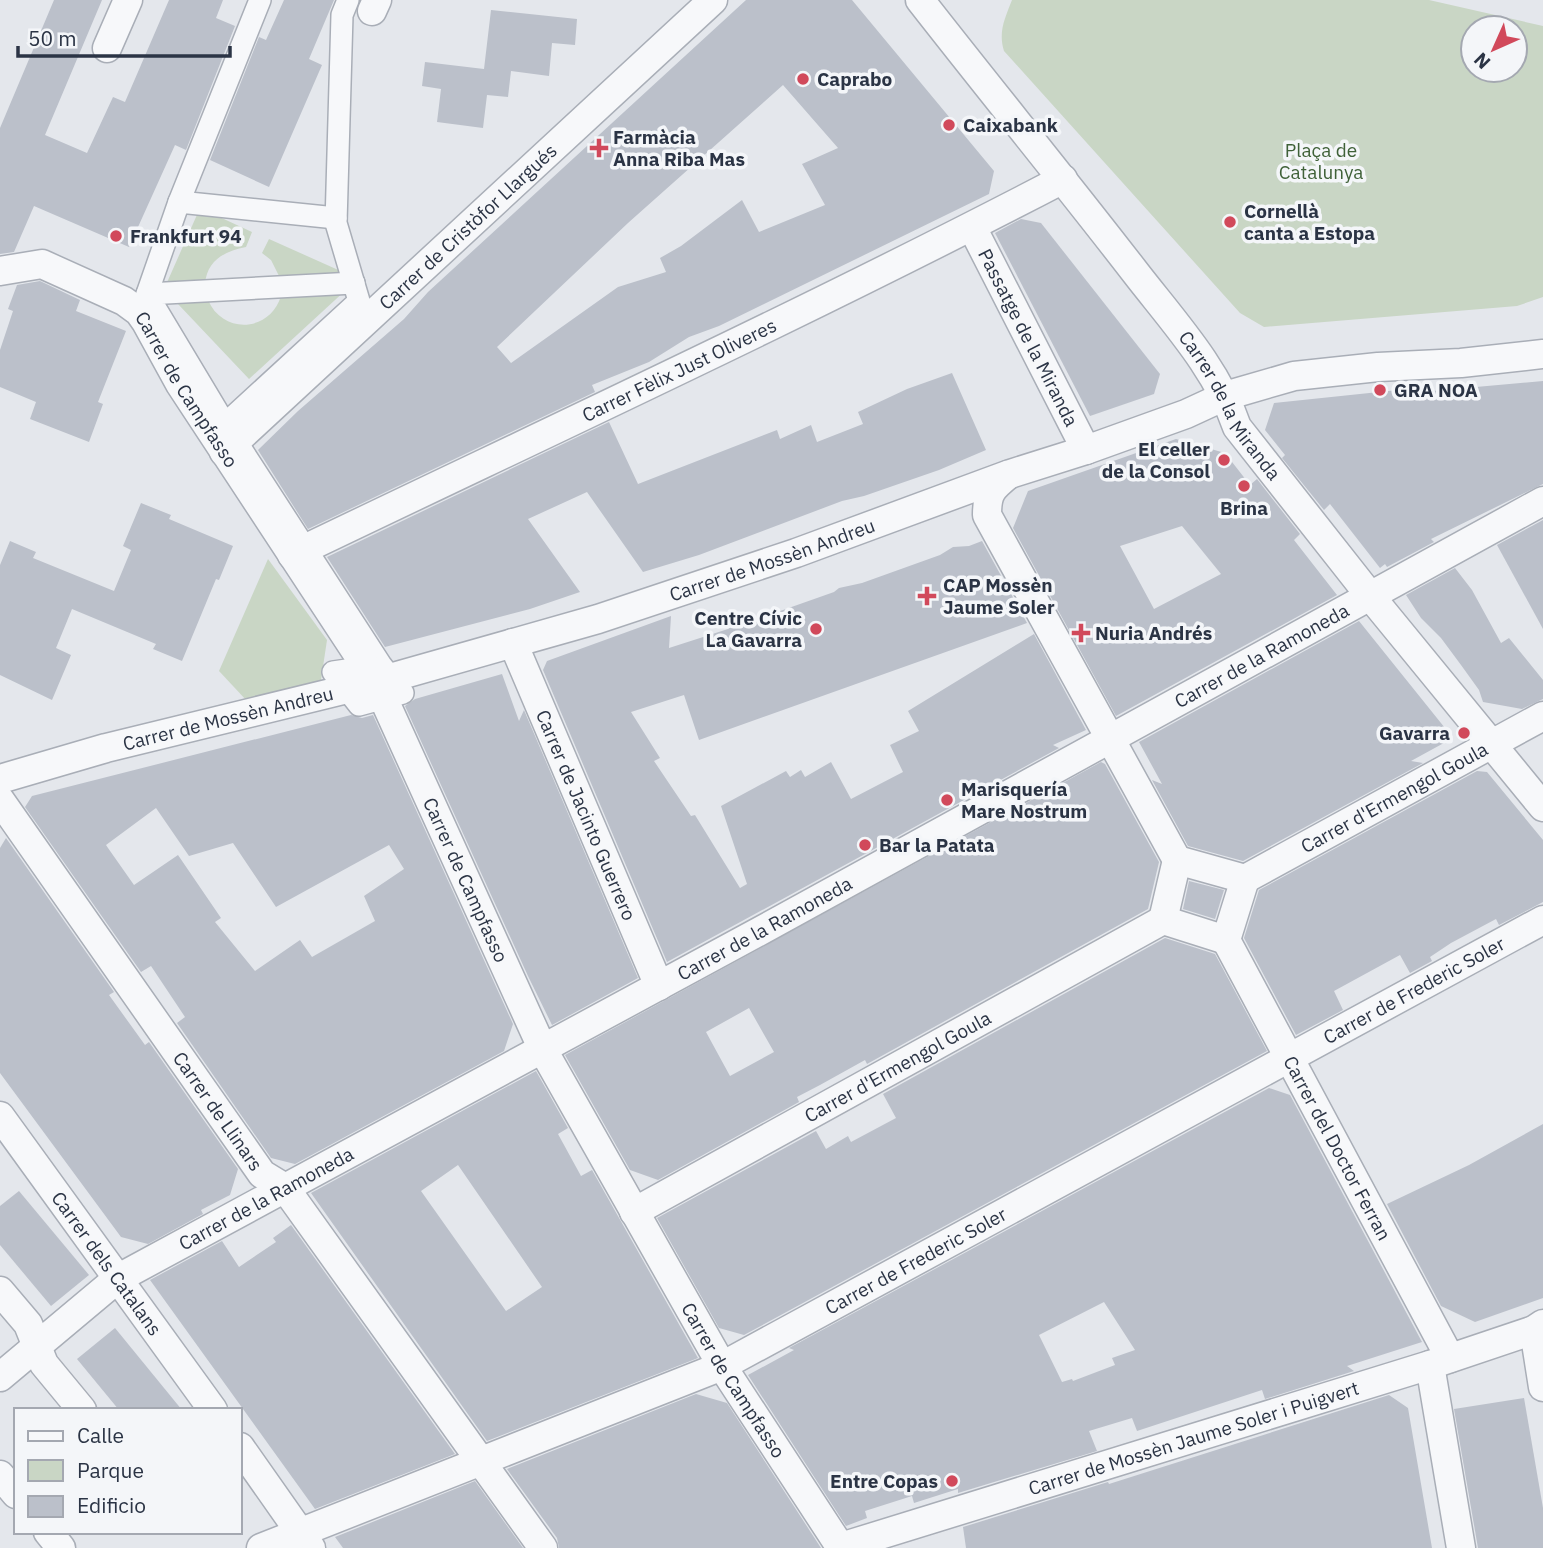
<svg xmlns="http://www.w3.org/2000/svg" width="1543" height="1548" viewBox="0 0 1543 1548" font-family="'IBM Plex Sans',sans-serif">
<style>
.green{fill:#c9d6c5;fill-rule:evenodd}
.building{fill:#bbc0ca;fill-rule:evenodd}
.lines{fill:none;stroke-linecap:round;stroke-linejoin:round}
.pedestrian-casing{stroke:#a9aeb7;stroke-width:24}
.minor-casing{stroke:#a9aeb7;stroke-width:31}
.pedestrian{stroke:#f7f8fa;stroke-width:21}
.minor{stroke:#f7f8fa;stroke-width:28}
.poi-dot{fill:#d1495b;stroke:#f4f6f9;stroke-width:2.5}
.labels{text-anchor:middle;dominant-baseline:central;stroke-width:7;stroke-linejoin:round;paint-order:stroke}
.poi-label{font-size:19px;font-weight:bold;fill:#2b3445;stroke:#f4f6f9;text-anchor:start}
.park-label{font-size:19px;fill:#3f6138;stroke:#f4f6f9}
.street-label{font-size:19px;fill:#2b3445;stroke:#f4f6f9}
</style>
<rect width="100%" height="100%" fill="#e4e7ec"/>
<g class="green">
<path d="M 1012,0 L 1429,0 L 1543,26 L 1543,297 L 1517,306 L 1264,327 L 1240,313 L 1004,51 C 998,32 1005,18 1012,0 ZM 1473,28 L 1515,28 L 1515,70 L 1473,70 Z"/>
<path d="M 200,208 L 252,232 L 246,247 C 225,251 207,260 205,284 L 165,287 Z"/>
<path d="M 269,239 L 345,273 L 280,278 L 271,260 L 262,253 Z"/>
<path d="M 347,289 L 249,379 L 178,304 L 208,300 C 223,335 270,332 281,296 Z"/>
<path d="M 268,559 L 327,640 L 321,680 L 247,701 L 219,671 Z"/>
</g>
<g class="building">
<path d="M 54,0 L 102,0 L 45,135 L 87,153 L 113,97 L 125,102 L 169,0 L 223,0 L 216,18 L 235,26 L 186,150 L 175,145 L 129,247 L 34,206 L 14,252 L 0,254 L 0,128 Z"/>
<path d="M 284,0 L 334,0 L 309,59 L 322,65 L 269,187 L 210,160 L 259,37 L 266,40 Z"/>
<path d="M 746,0 L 852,0 L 994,171 L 989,194 L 719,326 L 689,337 L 649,362 L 592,385 L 595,392 L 308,529 L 258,450 L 298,411 L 404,319 L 428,292 ZM 783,85 L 838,148 L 802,164 L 825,205 L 759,232 L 742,200 L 681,246 L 660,258 L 666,272 L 618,287 L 511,363 L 497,347 L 628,223 Z"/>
<path d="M 491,10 L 577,19 L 575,45 L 552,43 L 549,76 L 511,71 L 508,97 L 487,95 L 483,128 L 437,122 L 441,89 L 422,86 L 425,62 L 484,69 Z"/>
<path d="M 1021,219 L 1041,223 L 1160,374 L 1154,394 L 1090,416 L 995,233 Z"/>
<path d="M 40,281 L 80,300 L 76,311 L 126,331 L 98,402 L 103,404 L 89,442 L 30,419 L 36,402 L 0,387 L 0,350 L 13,311 L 8,309 L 17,285 Z"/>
<path d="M 952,373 L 986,450 L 939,470 L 864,496 L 842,501 L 699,555 L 643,572 L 587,492 L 528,519 L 580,592 L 530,609 L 385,647 L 327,557 L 609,422 L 638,484 L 777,430 L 780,439 L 811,425 L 817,442 L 863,424 L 858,412 L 907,389 Z"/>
<path d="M 1543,381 L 1543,484 L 1431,539 L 1434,542 L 1387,567 L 1385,564 L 1380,568 L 1330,504 L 1324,510 L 1282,458 L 1285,455 L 1265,430 L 1274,403 L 1398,390 L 1398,394 Z"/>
<path d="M 1176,439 L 1225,453 L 1250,485 L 1257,479 L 1300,534 L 1294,540 L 1337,595 L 1116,716 L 1013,528 L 1028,491 ZM 1182,526 L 1221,574 L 1154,609 L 1120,546 Z"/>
<path d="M 141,503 L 171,515 L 169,519 L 233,546 L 219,580 L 216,579 L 182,661 L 153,649 L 156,644 L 72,609 L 56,648 L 71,655 L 52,700 L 0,675 L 0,565 L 10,541 L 36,552 L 33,558 L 114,591 L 131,550 L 123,546 Z"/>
<path d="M 1543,520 L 1543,629 L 1497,545 Z"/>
<path d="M 982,541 L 1027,623 L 699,740 L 684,695 L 631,712 L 660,758 L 654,761 L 691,816 L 695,815 L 740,888 L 747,884 L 721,806 L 786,771 L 790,777 L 801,770 L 805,777 L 831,762 L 851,799 L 903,772 L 890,745 L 919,731 L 908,711 L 1034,634 L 1086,730 L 1053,745 L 1059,748 L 667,962 L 543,670 L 547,661 L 671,616 L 669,648 L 728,629 L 736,622 L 746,619 L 755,619 L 783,610 L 834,592 L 839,588 L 862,583 L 940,555 L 953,547 L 969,546 Z"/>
<path d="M 1455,568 L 1472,590 L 1501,643 L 1509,638 L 1543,680 L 1543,699 L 1522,709 L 1483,702 L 1479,690 L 1461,665 L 1441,638 L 1421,618 L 1406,595 Z"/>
<path d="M 1359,621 L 1453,738 L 1411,761 L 1423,763 L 1243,861 L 1188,846 L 1152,780 L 1162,784 L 1139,742 Z"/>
<path d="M 502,674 L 519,721 L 524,710 L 638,978 L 552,1025 L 528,976 L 405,706 L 415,699 Z"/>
<path d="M 351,715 L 362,718 L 373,715 L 513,1024 L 504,1051 L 295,1164 L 271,1158 L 177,1023 L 185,1017 L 151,966 L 141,972 L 25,807 L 32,796 ZM 156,808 L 189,856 L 233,843 L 276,907 L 389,845 L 404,869 L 364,896 L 375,921 L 312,957 L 300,940 L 255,971 L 215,922 L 221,918 L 178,855 L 134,885 L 108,848 L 106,845 Z"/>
<path d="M 1101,762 L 1105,764 L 1159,862 L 1148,909 L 867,1064 L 865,1060 L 820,1085 L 797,1097 L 799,1102 L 658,1180 L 630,1170 L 565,1055 ZM 749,1008 L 774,1052 L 730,1076 L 706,1032 Z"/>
<path d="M 1477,771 L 1487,772 L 1543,840 L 1543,902 L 1499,925 L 1496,919 L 1451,943 L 1430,957 L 1432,961 L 1410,973 L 1400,955 L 1334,991 L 1343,1010 L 1296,1035 L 1244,938 L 1259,890 Z"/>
<path d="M 6,838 L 114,992 L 109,995 L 145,1045 L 149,1042 L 238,1169 L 230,1195 L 201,1210 L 203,1214 L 148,1244 L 121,1237 L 0,1073 L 0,848 Z"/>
<path d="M 1189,881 L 1224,890 L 1215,919 L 1183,909 Z"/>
<path d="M 1165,938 L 1215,954 L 1267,1051 L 744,1335 L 719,1328 L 657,1218 L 816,1131 L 826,1149 L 848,1136 L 851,1142 L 896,1118 L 883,1094 Z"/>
<path d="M 536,1071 L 568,1128 L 558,1134 L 581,1176 L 592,1170 L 698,1358 L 487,1441 L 311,1193 ZM 458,1165 L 542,1287 L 506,1311 L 421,1191 Z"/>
<path d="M 1269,1088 L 1290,1095 L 1422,1342 L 1347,1366 L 1354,1371 L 1265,1399 L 1262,1390 L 1137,1431 L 1132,1418 L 1089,1431 L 1097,1451 L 958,1493 L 958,1489 L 914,1503 L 912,1496 L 865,1511 L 867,1518 L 846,1526 L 748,1375 L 794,1350 L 789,1348 ZM 1104,1302 L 1135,1350 L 1112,1358 L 1115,1365 L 1073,1381 L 1072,1379 L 1062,1382 L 1039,1335 Z"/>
<path d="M 1543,1124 L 1543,1298 L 1475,1322 L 1441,1306 L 1387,1204 L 1469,1165 Z"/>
<path d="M 19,1191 L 89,1275 L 51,1306 L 0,1245 L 0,1206 Z"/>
<path d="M 291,1225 L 455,1454 L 315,1509 L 150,1280 L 222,1241 L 239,1267 L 276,1242 L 273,1238 Z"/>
<path d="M 115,1328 L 182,1410 L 119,1410 L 77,1359 Z"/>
<path d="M 696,1394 L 727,1403 L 821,1548 L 559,1548 L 557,1538 L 507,1469 Z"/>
<path d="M 1389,1395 L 1408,1408 L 1432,1548 L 966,1548 L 963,1527 L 1108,1482 L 1109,1484 Z"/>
<path d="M 1524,1398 L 1543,1508 L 1543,1548 L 1478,1548 L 1454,1409 Z"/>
<path d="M 475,1481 L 523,1548 L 343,1548 L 335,1537 Z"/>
</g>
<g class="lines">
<defs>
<g id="pedestrian">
<path d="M 348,0 L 342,15 L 336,223 L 359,301 L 225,424 L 381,665 L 333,672 L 359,705 L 403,693 L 381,665"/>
<path d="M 179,202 L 260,0"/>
<path d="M 147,294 L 179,202 L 336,218"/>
<path d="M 225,424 L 147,294 L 354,283"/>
</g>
<g id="minor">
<path id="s1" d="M 920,0 C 991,91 1064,180 1135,272 C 1172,320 1217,368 1237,427 L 1371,597 L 1543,807"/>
<path d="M 372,11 L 377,0"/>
<path d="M 107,48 L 128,0"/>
<path id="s2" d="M 972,227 L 1086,450"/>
<path id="s3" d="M 0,271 L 42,264 L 124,301 L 139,312 L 146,322 L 180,384 L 376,682 L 543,1050 L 722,1366 L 841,1548"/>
<path id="s4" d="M 224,452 L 713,0"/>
<path d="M 1008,475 C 991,489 987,493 987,515 L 1177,860"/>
<path id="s5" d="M 292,555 C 550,431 810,311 1063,179"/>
<path id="s6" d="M 513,643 L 659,986"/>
<path id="s7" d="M 0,779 L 106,748 L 376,682 L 598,619 L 796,553 L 1010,474 L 1086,450 L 1186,414 L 1225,396 L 1294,376 L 1378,367 L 1461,363 L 1543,354"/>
<path id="s8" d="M 0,800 L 262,1174 L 285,1188 L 543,1548"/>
<path d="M 1177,860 L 1245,879"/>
<path id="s9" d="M 1245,879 L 1543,716"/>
<path d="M 1163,920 L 1226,940"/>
<path d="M 1163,920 L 1177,860"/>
<path id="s10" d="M 1226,940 L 1450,1358"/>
<path d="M 1226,940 L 1245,879"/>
<path id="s11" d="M 0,1116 L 213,1410"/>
<path id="s12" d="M 634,1212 L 1163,920"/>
<path d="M 0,1291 L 28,1324 L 44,1364 L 82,1410"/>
<path d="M 1534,1330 L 1543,1387"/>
<path d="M 1430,1365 L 1461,1548"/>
<path id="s13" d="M 0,1377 L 117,1279 L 762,930 L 1543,501"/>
<path d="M 240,1447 L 311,1548"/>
<path d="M 0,1475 L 16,1494"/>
<path d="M 48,1532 L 61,1548"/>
<path id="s14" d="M 841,1547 L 1430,1365 L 1534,1330 L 1543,1324"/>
<path id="s15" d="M 261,1548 L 722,1366 L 1543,920"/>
</g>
</defs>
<use href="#pedestrian" class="pedestrian-casing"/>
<use href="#minor" class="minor-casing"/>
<use href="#pedestrian" class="pedestrian"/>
<use href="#minor" class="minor"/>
</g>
<g class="poi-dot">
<circle cx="803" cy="79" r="7"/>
<circle cx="949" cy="125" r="7"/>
<path d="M595.5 137.5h7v7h7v7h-7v7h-7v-7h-7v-7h7z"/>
<circle cx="1230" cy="222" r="7"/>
<circle cx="116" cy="236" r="7"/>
<circle cx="1380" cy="390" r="7"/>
<circle cx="1224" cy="460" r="7"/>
<circle cx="1244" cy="486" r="7"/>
<path d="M923.5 585.5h7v7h7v7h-7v7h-7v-7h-7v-7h7z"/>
<circle cx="816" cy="629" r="7"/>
<path d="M1077.5 622.5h7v7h7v7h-7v7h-7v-7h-7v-7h7z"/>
<circle cx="1464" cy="733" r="7"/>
<circle cx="947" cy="800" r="7"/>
<circle cx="865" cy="845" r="7"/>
<circle cx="952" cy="1481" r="7"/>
</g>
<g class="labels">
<g class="poi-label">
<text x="817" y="79">Caprabo</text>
<text x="963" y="125">Caixabank</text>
<text x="613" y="137">Farmàcia<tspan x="613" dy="22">Anna Riba Mas</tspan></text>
<text x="1244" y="211">Cornellà<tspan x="1244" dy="22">canta a Estopa</tspan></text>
<text x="130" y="236">Frankfurt 94</text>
<text x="1394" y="390">GRA NOA</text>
<text x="1210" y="449" text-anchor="end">El celler<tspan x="1210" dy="22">de la Consol</tspan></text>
<text x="1244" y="508" text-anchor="middle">Brina</text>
<text x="943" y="585">CAP Mossèn<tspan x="943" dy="22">Jaume Soler</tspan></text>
<text x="802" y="618" text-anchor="end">Centre Cívic<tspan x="802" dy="22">La Gavarra</tspan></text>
<text x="1095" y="633">Nuria Andrés</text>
<text x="1450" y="733" text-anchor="end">Gavarra</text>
<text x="961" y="789">Marisquería<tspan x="961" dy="22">Mare Nostrum</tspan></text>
<text x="879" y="845">Bar la Patata</text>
<text x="938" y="1481" text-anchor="end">Entre Copas</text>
</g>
<g class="park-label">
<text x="1321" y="150">Plaça de<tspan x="1321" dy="22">Catalunya</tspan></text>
</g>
<g class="street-label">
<text stroke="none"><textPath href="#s4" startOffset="332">Carrer de Cristòfor Llargués</textPath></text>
<text stroke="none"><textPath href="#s2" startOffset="124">Passatge de la Miranda</textPath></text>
<text stroke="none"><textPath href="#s5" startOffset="429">Carrer Fèlix Just Oliveres</textPath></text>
<text stroke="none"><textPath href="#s3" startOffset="242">Carrer de Campfasso</textPath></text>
<text stroke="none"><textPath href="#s1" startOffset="511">Carrer de la Miranda</textPath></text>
<text stroke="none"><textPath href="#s7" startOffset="803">Carrer de Mossèn Andreu</textPath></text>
<text stroke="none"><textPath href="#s13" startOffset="1456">Carrer de la Ramoneda</textPath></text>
<text stroke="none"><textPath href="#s7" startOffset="236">Carrer de Mossèn Andreu</textPath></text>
<text stroke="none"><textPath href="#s9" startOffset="170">Carrer d'Ermengol Goula</textPath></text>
<text stroke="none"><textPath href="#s6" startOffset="187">Carrer de Jacinto Guerrero</textPath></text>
<text stroke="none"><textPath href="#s3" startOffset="808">Carrer de Campfasso</textPath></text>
<text stroke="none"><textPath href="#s13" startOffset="889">Carrer de la Ramoneda</textPath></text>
<text stroke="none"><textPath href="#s15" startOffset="1283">Carrer de Frederic Soler</textPath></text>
<text stroke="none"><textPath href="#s12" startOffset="301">Carrer d'Ermengol Goula</textPath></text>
<text stroke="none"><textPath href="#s8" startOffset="380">Carrer de Llinars</textPath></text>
<text stroke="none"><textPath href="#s10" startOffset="236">Carrer del Doctor Ferran</textPath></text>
<text stroke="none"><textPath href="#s13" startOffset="322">Carrer de la Ramoneda</textPath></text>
<text stroke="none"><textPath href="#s15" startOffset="716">Carrer de Frederic Soler</textPath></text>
<text stroke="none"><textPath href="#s11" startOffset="182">Carrer dels Catalans</textPath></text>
<text stroke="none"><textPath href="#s3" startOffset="1376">Carrer de Campfasso</textPath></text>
<text stroke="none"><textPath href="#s14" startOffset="369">Carrer de Mossèn Jaume Soler i Puigvert</textPath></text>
</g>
</g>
<rect x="14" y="1408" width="228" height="126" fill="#f4f6f9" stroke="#a4a8b1" stroke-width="2"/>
<rect x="28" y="1431" width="35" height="10" fill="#f7f8fa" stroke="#a4a8b1" stroke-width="2"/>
<text x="77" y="1443" font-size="21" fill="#2b3445">Calle</text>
<rect x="28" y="1460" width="35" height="21" fill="#c9d6c5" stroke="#a4a8b1" stroke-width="2"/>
<text x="77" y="1478" font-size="21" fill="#2b3445">Parque</text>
<rect x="28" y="1496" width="35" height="21" fill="#bbc0ca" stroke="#a4a8b1" stroke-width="2"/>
<text x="77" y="1513" font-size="21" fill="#2b3445">Edificio</text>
<g transform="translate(1494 49) rotate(225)"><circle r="33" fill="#f4f6f9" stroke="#a4a8b1" stroke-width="2"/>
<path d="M0-5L12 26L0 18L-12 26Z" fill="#d1495b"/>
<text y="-10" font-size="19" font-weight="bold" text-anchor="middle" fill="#2b3445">N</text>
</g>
<path d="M18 46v10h212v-10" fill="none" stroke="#2b3445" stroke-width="3.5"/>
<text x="28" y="46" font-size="21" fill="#2b3445" stroke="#f4f6f9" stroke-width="5" paint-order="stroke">50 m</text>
</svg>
